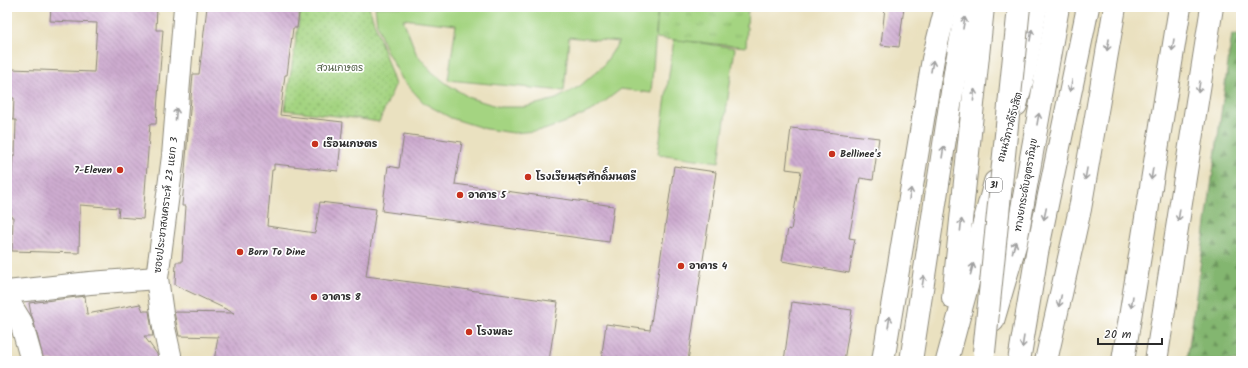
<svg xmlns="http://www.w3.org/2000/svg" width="1248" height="368" viewBox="0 0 1248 368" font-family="Kalam,'Playpen Sans Thai',sans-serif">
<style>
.grass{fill:#a4d481;stroke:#688056;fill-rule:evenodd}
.forest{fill:url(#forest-firs);stroke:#57704d}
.park{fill:url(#park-tufts);stroke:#688056}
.garden{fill:url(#garden-dots);stroke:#688056}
.building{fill:url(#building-back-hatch)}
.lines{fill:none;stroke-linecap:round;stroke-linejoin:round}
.minor-casing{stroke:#8a8676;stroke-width:24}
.major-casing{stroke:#8a8676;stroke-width:24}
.highway-casing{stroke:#8a8676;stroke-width:24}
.minor{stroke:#fff;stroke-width:22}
.major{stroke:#fff;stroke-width:22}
.highway{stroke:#fff;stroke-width:22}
.highway-bridge-casing{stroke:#8a8676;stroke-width:24;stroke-linecap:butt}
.highway-bridge{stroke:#fff;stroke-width:22}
.oneway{stroke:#a0a0a0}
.poi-dot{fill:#c8321e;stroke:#fff;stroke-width:1.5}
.labels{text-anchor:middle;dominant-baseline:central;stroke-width:3.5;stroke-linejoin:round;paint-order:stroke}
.shield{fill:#fff;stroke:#6b6b6b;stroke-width:1}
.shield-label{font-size:9px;font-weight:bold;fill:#2b2b2b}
.park-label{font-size:10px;fill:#4f5e45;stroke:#fff}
.street-label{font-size:10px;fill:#2b2b2b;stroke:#fff}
.poi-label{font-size:10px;font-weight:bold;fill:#2b2b2b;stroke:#fff;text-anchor:start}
</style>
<defs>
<pattern id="forest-firs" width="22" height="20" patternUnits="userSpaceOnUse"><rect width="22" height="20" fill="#83b66f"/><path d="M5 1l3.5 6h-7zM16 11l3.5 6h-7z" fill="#6b945b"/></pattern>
<pattern id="park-tufts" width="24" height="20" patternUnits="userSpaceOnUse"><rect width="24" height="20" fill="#a4d481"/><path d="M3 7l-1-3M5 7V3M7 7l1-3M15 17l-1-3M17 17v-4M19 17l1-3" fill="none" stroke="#8db670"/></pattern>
<pattern id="garden-dots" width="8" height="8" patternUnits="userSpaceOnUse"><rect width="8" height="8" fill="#a4d481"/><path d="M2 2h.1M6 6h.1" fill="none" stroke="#8db670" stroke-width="1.8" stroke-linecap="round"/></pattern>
<pattern id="building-back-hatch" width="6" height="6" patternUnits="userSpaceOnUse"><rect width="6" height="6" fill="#ceacd0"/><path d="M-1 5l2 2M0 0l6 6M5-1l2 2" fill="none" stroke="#a78ca9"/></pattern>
</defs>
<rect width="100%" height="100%" fill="#fff"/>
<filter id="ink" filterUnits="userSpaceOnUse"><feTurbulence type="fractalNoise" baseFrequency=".025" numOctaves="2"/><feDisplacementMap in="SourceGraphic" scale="8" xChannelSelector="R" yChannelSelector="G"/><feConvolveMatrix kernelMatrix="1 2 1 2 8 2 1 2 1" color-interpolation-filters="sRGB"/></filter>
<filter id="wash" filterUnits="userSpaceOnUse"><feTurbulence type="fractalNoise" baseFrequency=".012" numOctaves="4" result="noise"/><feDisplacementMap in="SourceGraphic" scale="16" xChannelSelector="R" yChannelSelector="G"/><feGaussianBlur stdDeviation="0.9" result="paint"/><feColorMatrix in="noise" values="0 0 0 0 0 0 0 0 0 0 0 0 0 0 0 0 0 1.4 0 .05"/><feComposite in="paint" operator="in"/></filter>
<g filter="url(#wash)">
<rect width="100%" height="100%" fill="#eae1c0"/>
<g class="grass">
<path d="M 375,7 L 658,7 L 651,93 L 621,89 L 595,109 L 569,121 L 544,130 L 514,133 L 486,129 L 451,118 L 424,103 L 402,79 L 385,48 L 377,24 ZM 403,19 L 456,25 L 448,80 L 564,91 L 569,37 L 619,42 L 603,66 L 580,86 L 556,99 L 525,107 L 500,107 L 470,98 L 447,84 L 432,72 L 416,53 Z"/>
<path d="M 674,39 L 735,48 L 719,162 L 658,154 Z"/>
</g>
<path class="forest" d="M 1232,34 L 1241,36 L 1241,361 L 1187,361 Z"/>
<path class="park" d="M 658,7 L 748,7 L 746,47 L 656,38 Z"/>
<path class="garden" d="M 301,7 L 369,7 L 395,85 L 379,122 L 354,118 L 285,110 Z"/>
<g id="blocks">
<g class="building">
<path d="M 51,7 L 157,7 L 156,30 L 163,30 L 156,124 L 150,124 L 143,219 L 118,217 L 119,208 L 80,205 L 79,253 L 12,251 L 13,217 L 11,217 L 11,189 L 13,155 L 15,155 L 16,120 L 13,120 L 14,98 L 10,98 L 11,69 L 94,72 L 97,23 L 50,21 Z"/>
<path d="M 207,7 L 300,7 L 297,28 L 293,28 L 287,75 L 285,75 L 280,115 L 343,122 L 338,171 L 274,164 L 274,170 L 272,170 L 267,226 L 315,233 L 320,202 L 376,209 L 366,276 L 558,302 L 549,361 L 214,361 L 218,337 L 179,336 L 174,312 L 234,313 L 175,285 L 176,262 L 182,262 L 186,206 L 182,206 L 193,74 L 199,74 Z"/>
<path d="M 885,7 L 904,7 L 899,47 L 881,45 Z"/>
<path d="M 791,128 L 879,138 L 873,180 L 860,178 L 849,238 L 855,239 L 849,273 L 782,261 L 788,229 L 791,230 L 801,171 L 786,169 Z"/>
<path d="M 404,134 L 462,142 L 455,184 L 614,206 L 609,242 L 382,211 L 388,166 L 399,168 Z"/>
<path d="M 674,166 L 716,172 L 688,361 L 601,361 L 606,324 L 650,330 Z"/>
<path d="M 85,296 L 87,314 L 140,304 L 143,311 L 149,311 L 153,336 L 144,336 L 157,354 L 159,361 L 44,361 L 33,319 L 31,314 L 29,303 Z"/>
<path d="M 792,302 L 852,310 L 844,361 L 784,361 Z"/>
</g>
</g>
</g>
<g filter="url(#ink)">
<use href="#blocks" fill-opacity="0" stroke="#8a8676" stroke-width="1"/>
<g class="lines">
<defs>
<g id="minor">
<path d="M 7,292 L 90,283 L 157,278"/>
<path d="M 7,299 L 21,322 L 32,361"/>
<path d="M 170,355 L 164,328 L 157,278 L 173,156 L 185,7"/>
</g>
<g id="major">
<path d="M 883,361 L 933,59 L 946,7"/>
<path d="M 1156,361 L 1212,7"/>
</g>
<g id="highway">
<path d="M 1016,105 L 1025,70 L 1036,7"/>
<path d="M 953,298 L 983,7"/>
<path d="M 993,321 L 1016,242 L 1058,7"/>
<path d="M 911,361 L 956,66 L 967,7"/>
<path d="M 947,361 L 995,182"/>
<path d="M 1019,361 L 1037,253 L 1088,7"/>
<path d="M 1046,361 L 1080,209 L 1115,7"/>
<path d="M 1123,361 L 1180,7"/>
</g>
</defs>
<use href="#minor" class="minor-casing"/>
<use href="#major" class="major-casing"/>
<use href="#highway" class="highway-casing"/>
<use href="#minor" class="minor"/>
<use href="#major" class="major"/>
<use href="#highway" class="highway"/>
<defs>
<path id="highway-bridge" d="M 984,352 L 1019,7"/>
</defs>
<use href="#highway-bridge" class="highway-bridge-casing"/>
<use href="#highway-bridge" class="highway-bridge"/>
</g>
<defs><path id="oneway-shaft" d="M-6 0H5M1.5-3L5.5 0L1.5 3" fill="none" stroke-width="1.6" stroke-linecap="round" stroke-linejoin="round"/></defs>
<g class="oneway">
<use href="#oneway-shaft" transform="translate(964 23) rotate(-80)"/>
<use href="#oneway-shaft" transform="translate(1031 35) rotate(-80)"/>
<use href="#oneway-shaft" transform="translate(1108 45) rotate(100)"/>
<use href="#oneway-shaft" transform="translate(1173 45) rotate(99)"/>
<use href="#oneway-shaft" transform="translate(932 66) rotate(-80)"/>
<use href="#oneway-shaft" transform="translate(1071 86) rotate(102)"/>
<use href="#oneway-shaft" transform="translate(1199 87) rotate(99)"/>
<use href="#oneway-shaft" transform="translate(974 95) rotate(-84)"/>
<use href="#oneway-shaft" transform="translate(176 114) rotate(-85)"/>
<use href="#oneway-shaft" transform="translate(1038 119) rotate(-80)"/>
<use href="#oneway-shaft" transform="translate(943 152) rotate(-81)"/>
<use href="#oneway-shaft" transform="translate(1086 174) rotate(100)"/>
<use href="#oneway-shaft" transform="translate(1152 174) rotate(99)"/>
<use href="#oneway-shaft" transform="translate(910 194) rotate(-80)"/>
<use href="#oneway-shaft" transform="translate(1045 214) rotate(102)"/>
<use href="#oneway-shaft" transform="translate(1179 215) rotate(99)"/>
<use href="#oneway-shaft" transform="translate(961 225) rotate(-84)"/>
<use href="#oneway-shaft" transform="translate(1014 247) rotate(-74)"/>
<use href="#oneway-shaft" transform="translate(972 269) rotate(-75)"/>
<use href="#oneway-shaft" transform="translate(923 281) rotate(-81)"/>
<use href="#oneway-shaft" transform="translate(1060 301) rotate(103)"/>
<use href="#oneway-shaft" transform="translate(1132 302) rotate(99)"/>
<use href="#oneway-shaft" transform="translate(889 322) rotate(-81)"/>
<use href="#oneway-shaft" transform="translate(1023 342) rotate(99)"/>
</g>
</g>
<g class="poi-dot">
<circle cx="315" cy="144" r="4"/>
<circle cx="832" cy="154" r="4"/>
<circle cx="120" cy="170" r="4"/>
<circle cx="528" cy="177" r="4"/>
<circle cx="460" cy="195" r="4"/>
<circle cx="240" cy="252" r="4"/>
<circle cx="681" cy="266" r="4"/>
<circle cx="314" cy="297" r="4"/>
<circle cx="469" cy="332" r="4"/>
</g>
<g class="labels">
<rect class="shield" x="986" y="178" width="16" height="14" rx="3"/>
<g class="shield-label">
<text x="994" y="185">31</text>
</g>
<g class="park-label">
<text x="340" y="68">สวนเกษตร</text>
</g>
<g class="street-label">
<text transform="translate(1010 127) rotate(-75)">ถนนวิภาวดีรังสิต</text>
<text transform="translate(1026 185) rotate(-80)">ทางยกระดับอุตราภิมุข</text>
<text transform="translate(166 205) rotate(-83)">ซอยประชาสงเคราะห์ 23 แยก 3</text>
</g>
<g class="poi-label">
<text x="323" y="144">เรือนเกษตร</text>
<text x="840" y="154">Bellinee's</text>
<text x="112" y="170" text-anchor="end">7-Eleven</text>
<text x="536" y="177">โรงเรียนสุรศักดิ์มนตรี</text>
<text x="468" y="195">อาคาร 5</text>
<text x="248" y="252">Born To Dine</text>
<text x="689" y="266">อาคาร 4</text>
<text x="322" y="297">อาคาร 8</text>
<text x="477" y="332">โรงพละ</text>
</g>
</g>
<rect width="1248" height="368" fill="none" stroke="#fff" stroke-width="24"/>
<path d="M1098 338v6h64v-6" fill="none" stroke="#2b2b2b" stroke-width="2"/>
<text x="1104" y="338" font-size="12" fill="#2b2b2b" stroke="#ffffff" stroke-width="3" paint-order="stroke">20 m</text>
</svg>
